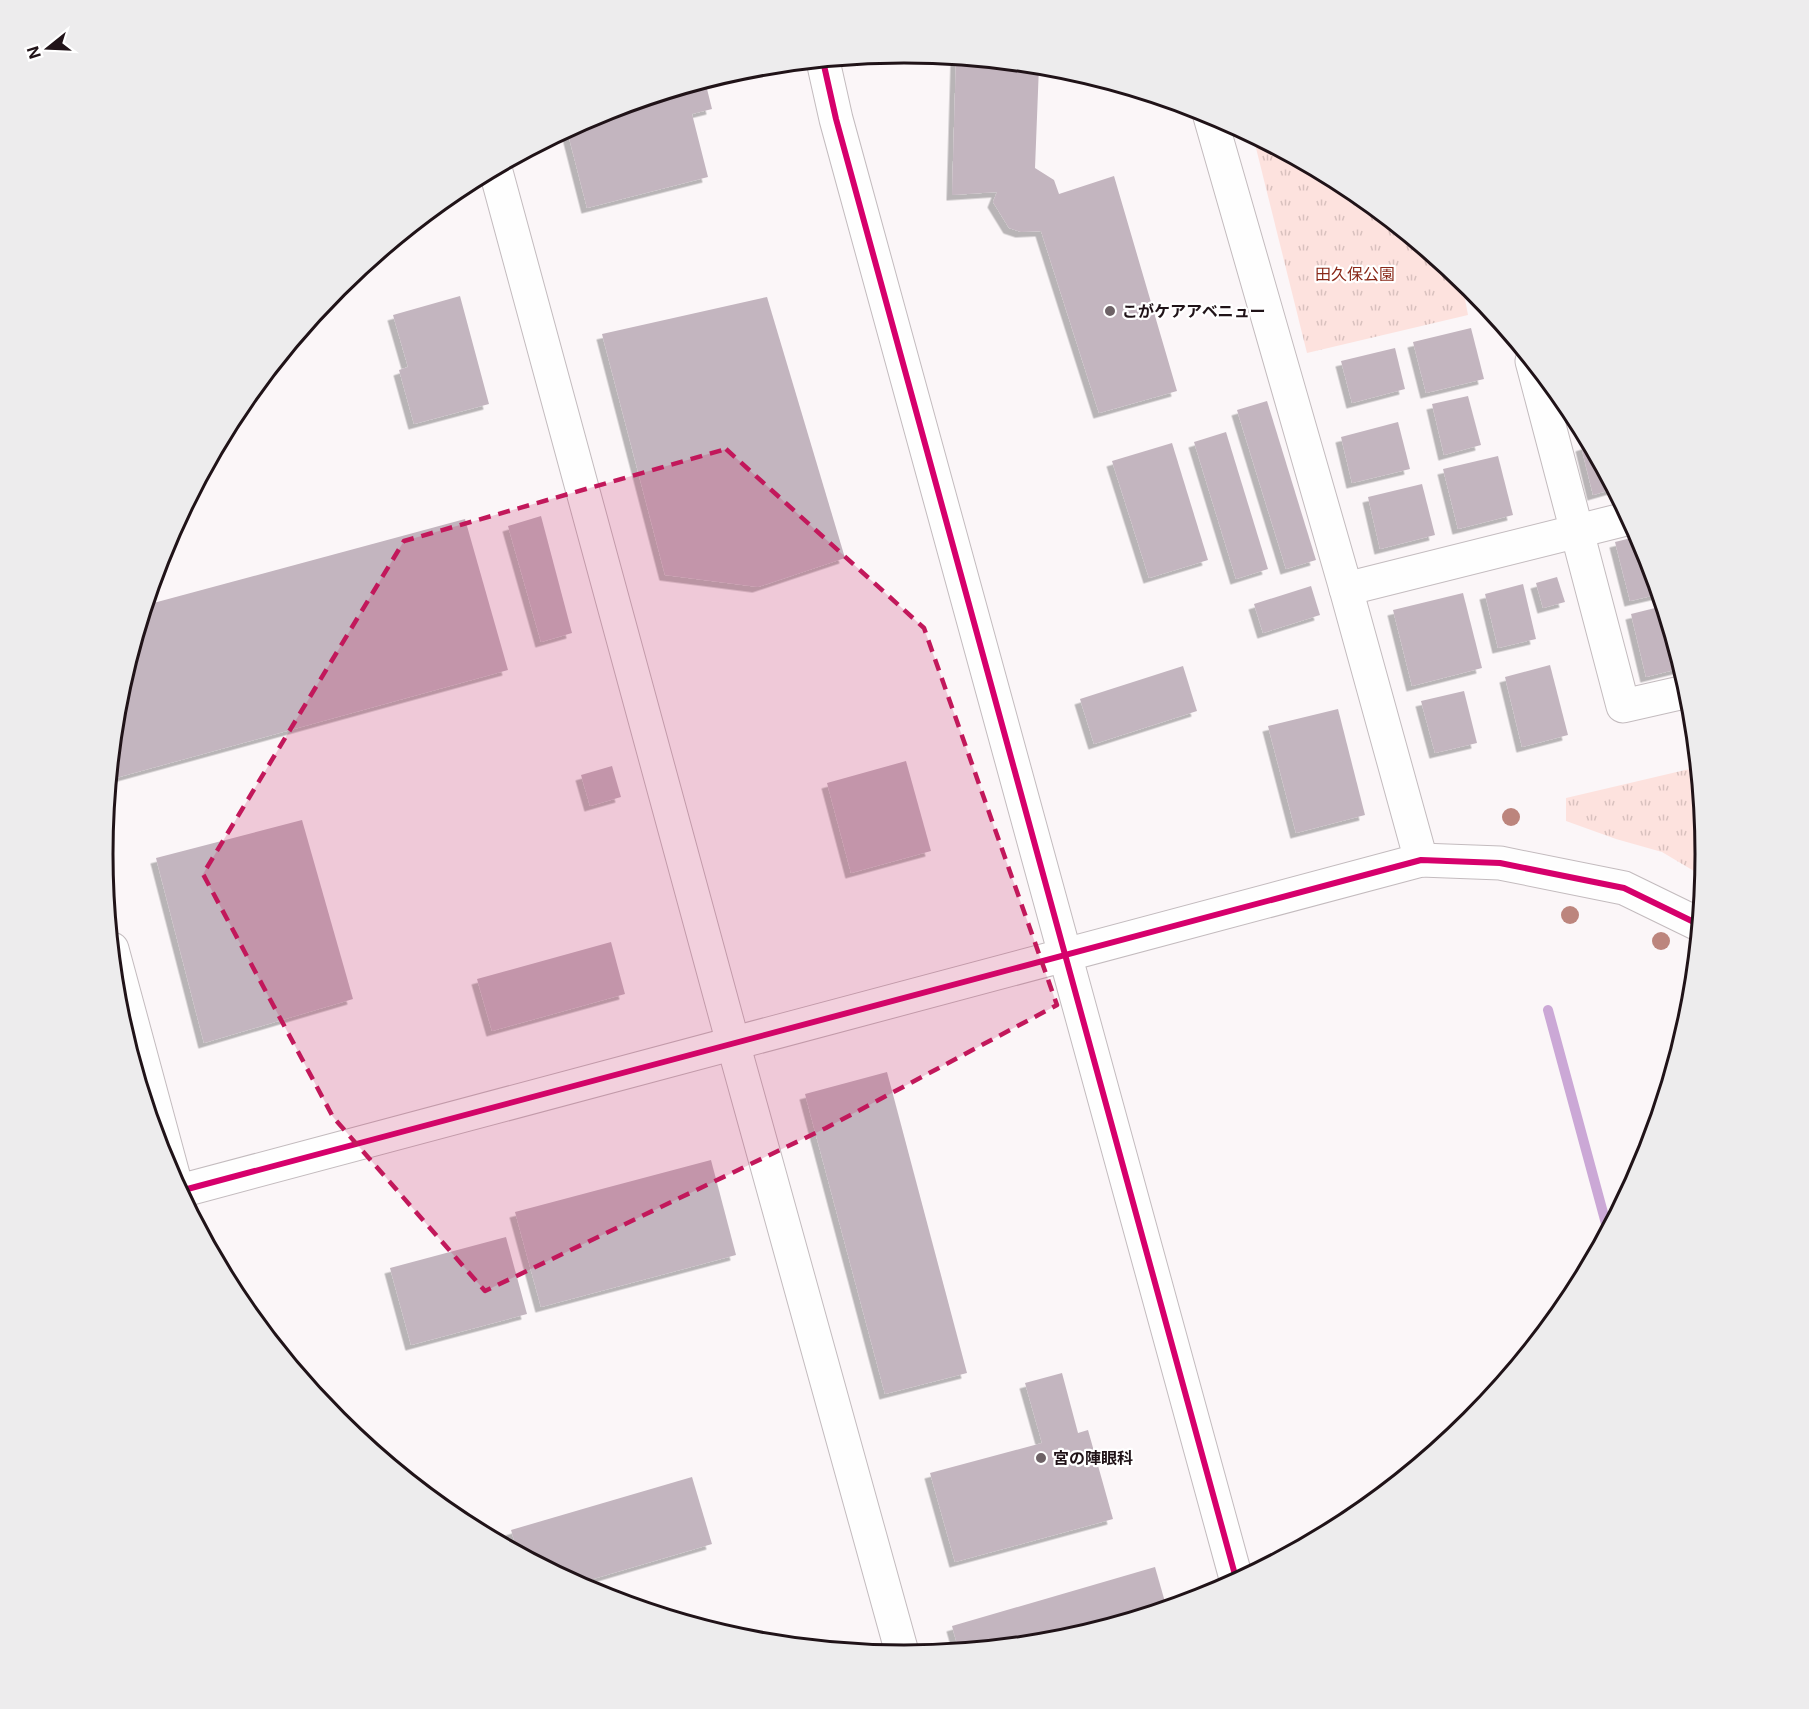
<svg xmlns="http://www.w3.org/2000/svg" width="1809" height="1709" viewBox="0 0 1809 1709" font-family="Inter,'Noto Sans JP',sans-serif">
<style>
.park{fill:url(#park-tufts)}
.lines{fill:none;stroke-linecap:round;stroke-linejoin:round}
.stream{stroke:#cba8d6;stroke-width:10}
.building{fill:#c3b5bf;filter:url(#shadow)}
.street-casing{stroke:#c3bbbe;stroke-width:35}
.secondary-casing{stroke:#c3bbbe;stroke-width:35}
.street{stroke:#fefefe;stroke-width:33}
.secondary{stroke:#fefefe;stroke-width:33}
.cycleway-casing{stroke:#fff;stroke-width:10}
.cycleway{stroke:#d6006c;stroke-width:6}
.tree{fill:#bc857d}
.marked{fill:#c2185b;fill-opacity:0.2;stroke:#c2185b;stroke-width:4.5;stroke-dasharray:12 8;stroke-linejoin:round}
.poi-dot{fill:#6d6266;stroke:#fff;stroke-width:2}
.labels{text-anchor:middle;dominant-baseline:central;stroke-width:4.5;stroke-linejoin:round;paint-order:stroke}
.park-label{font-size:16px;fill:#892818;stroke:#fff}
.poi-label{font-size:16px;font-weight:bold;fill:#201318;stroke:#fff;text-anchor:start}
.rim{fill:none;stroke:#201318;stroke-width:3}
</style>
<defs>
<pattern id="park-tufts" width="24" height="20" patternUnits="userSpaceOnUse" patternTransform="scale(1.5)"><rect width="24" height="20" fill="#fde2de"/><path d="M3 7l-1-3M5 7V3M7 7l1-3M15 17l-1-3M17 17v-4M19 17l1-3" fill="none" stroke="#d9c1be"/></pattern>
<filter id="shadow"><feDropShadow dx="-5.5" dy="5.5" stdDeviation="0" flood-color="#0004"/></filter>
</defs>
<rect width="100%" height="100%" fill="#fbf6f8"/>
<g class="park">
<path d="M 1253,136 L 1350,188 L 1461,278 L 1468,315 L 1307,353 Z"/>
<path d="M 1698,767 L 1706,855 L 1704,877 L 1662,852 L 1616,839 L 1566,821 L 1566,798 Z"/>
</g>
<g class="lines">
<path class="stream" d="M 1548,1010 L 1608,1231"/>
</g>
<g class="building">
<path d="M 956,58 L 1039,66 L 1035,168 L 1054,180 L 1059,194 L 1114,176 L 1177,391 L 1099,413 L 1041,231 L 1021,232 L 1009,228 L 993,202 L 997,192 L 952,195 Z"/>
<path d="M 705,81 L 712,109 L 692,114 L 708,177 L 587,208 L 567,130 L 598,113 Z"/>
<path d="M 460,296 L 489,404 L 414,424 L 399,370 L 408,367 L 393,315 Z"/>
<path d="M 767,297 L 845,558 L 758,587 L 665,575 L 602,334 Z"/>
<path d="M 1471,328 L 1484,379 L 1426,393 L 1413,342 Z"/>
<path d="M 1395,348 L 1405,389 L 1352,403 L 1341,361 Z"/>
<path d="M 1468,396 L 1481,445 L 1444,455 L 1432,404 Z"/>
<path d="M 1267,401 L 1316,560 L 1286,569 L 1237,410 Z"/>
<path d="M 1398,422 L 1410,469 L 1352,483 L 1341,437 Z"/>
<path d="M 1226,432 L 1268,569 L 1236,579 L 1194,442 Z"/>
<path d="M 1172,443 L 1208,560 L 1149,578 L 1112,461 Z"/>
<path d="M 1590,443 L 1614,489 L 1593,495 L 1581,446 Z"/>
<path d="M 1498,456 L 1513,515 L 1458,529 L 1443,469 Z"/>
<path d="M 1422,484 L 1435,535 L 1380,549 L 1368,497 Z"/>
<path d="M 541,516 L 572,633 L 541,642 L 508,526 Z"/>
<path d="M 465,519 L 508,670 L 112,779 L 111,773 L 118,698 L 146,605 Z"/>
<path d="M 1639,536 L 1646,548 L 1660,594 L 1630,601 L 1615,542 Z"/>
<path d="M 1557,577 L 1565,602 L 1543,608 L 1536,583 Z"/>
<path d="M 1523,584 L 1536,639 L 1498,648 L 1485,594 Z"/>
<path d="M 1311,586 L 1320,615 L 1263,633 L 1254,604 Z"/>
<path d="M 1463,593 L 1482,668 L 1412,686 L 1393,610 Z"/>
<path d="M 1663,606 L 1682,668 L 1646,677 L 1631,614 Z"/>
<path d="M 1550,665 L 1568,735 L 1522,747 L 1505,677 Z"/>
<path d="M 1183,666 L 1197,711 L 1094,744 L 1080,699 Z"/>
<path d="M 1464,691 L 1477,743 L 1435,753 L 1421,701 Z"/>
<path d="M 1338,709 L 1365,815 L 1296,833 L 1268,726 Z"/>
<path d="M 906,761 L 931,851 L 851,873 L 827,783 Z"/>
<path d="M 612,766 L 621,797 L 590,806 L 581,775 Z"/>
<path d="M 302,820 L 353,999 L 204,1043 L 156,858 Z"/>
<path d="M 611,942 L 625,994 L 492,1031 L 477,979 Z"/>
<path d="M 887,1072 L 967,1373 L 885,1394 L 805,1094 Z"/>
<path d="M 711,1160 L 736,1255 L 541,1307 L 515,1212 Z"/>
<path d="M 506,1237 L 527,1314 L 411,1345 L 390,1268 Z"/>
<path d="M 1062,1373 L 1078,1433 L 1088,1430 L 1113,1519 L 955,1562 L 930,1473 L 1042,1443 L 1025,1383 Z"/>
<path d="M 692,1477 L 712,1544 L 576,1584 L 518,1553 L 511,1530 Z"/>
<path d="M 1354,1518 L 1350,1522 L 1337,1528 L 1335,1523 Z"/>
<path d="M 1155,1567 L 1167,1609 L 1061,1641 L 959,1651 L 952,1626 Z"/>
</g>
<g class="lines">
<defs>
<g id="street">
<path d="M 1209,113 L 1346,589 L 1421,860"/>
<path d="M 1532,361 L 1623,706 L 1689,691"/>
<path d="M 1346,589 L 1630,518"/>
</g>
<g id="secondary">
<path d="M 823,61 L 836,119 L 1237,1582"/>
<path d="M 495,168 L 733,1043 L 903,1656"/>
<path d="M 112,949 L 175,1182"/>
<path d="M 180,1191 L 1421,860 L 1500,863 L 1624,888 L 1700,925"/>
</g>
</defs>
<use href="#street" class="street-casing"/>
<use href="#secondary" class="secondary-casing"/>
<use href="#street" class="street"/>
<use href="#secondary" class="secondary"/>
<defs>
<g id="cycleway">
<path d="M 823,61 L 836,119 L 1237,1582"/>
<path d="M 180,1191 L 1421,860 L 1500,863 L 1624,888 L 1700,925"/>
</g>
</defs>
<use href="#cycleway" class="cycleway-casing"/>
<use href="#cycleway" class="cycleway"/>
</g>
<g class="tree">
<circle cx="1511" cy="817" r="9"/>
<circle cx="1570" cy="915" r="9"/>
<circle cx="1661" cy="941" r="9"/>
</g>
<path class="marked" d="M 726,449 L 924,628 L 1057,1005 L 826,1128 L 485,1291 L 333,1117 L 203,874 L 404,541 Z"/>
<g class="poi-dot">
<circle cx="1110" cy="311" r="6"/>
<circle cx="1041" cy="1458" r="6"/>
</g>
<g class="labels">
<g class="park-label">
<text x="1355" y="274">田久保公園</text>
</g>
<g class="poi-label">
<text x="1122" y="311">こがケアアベニュー</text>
<text x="1053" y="1458">宮の陣眼科</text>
</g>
</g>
<path d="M0 0H1809V1709H0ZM113 854a791 791 0 1 1 1582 0a791 791 0 1 1-1582 0Z" fill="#edeced" fill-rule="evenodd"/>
<path class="rim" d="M113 854a791 791 0 1 1 1582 0a791 791 0 1 1-1582 0Z"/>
<g transform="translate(48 48) rotate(252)" stroke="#ffffff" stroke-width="4.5" paint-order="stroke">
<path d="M0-4.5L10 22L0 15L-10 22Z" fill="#201318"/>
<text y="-9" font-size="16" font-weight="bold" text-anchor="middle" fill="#201318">N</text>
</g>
</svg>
